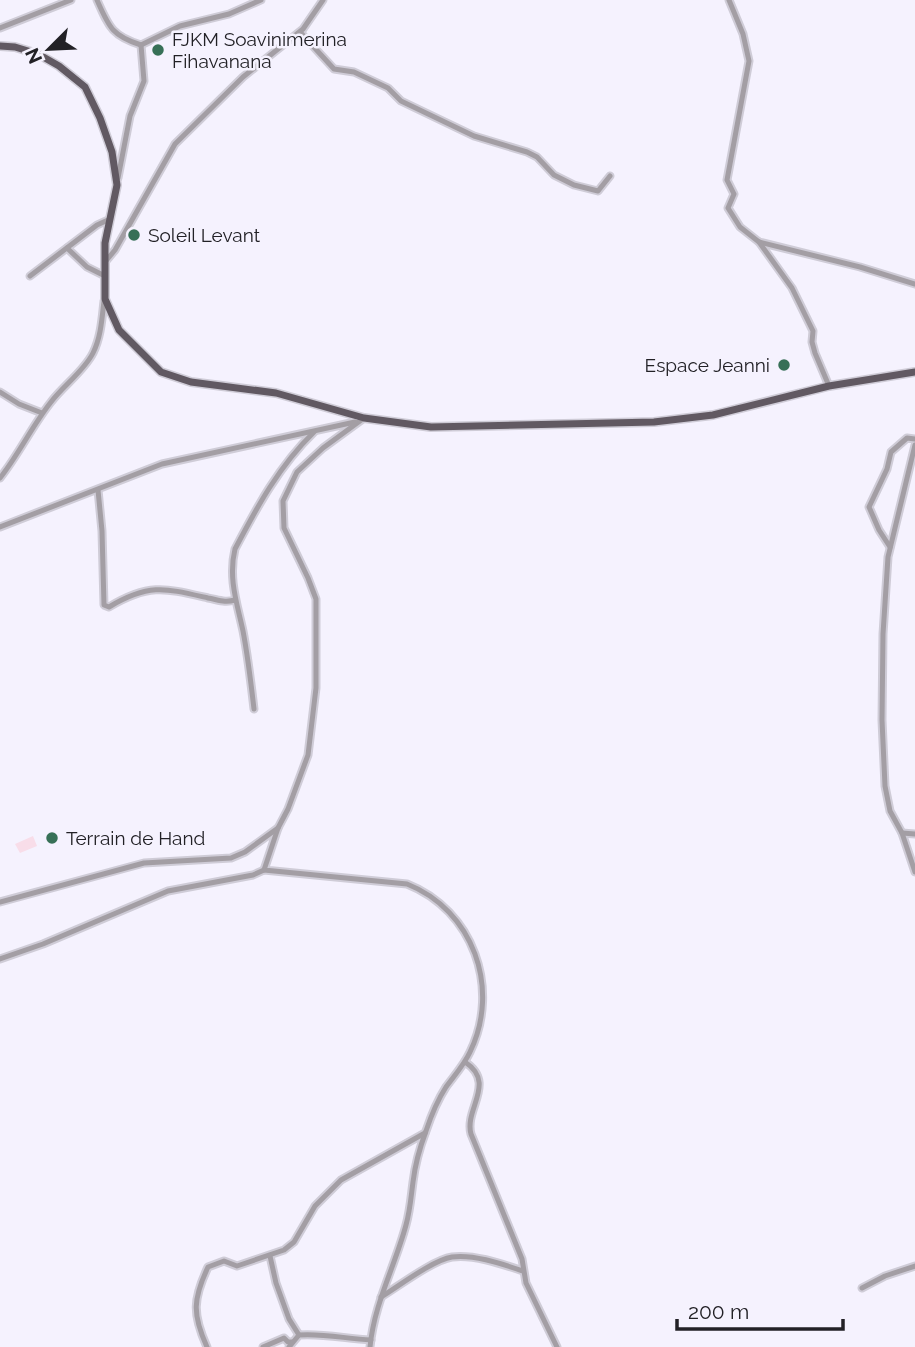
<svg xmlns="http://www.w3.org/2000/svg" width="915" height="1347" viewBox="0 0 915 1347" font-family="Raleway,sans-serif">
<style>
.grass{fill:#f8dde9}
.lines{fill:none;stroke-linecap:round;stroke-linejoin:round}
.minor-casing{stroke:#cfccd7;stroke-width:9}
.major-casing{stroke:#cfccd7;stroke-width:10}
.minor{stroke:#a39ea4;stroke-width:5}
.major{stroke:#615962;stroke-width:7}
.poi-dot{fill:#377057;stroke:#f5f2fe;stroke-width:2.5}
.labels{text-anchor:middle;dominant-baseline:central;stroke-width:5;stroke-linejoin:round;paint-order:stroke}
.poi-label{font-size:19px;fill:#222126;stroke:#f5f2fe;text-anchor:start}
</style>
<rect width="100%" height="100%" fill="#f5f2fe"/>
<path class="grass" d="M 33,836 L 37,846 L 20,853 L 15,844 Z"/>
<g class="lines">
<defs>
<g id="minor">
<path d="M 97,0 C 109,27 112,36 141,45 L 180,26 L 229,14 L 261,0"/>
<path d="M 729,0 L 743,34 L 749,61 L 727,180 L 734,194 L 728,208 L 740,227 L 759,242 L 860,267 L 915,284"/>
<path d="M 0,28 L 71,0"/>
<path d="M 300,32 L 334,69 L 354,72 L 388,88 L 401,101 L 474,136 L 527,152 L 537,157 L 554,175 L 574,185 L 598,191 L 610,176"/>
<path d="M 118,178 L 130,116 L 144,81 L 141,45"/>
<path d="M 759,242 L 792,288 L 813,331 L 812,342 L 815,353 L 829,386"/>
<path d="M 67,248 L 87,267 L 103,275"/>
<path d="M 105,262 L 115,250 L 175,144 L 243,77 L 303,29 L 323,0"/>
<path d="M 30,276 L 97,225 L 108,220"/>
<path d="M 0,392 L 19,404 L 42,413"/>
<path d="M 364,418 L 323,448 L 297,472 L 283,501 L 284,528 L 308,578 L 316,599 L 316,688 L 308,755 L 288,809 L 278,828 L 264,870 L 407,884 C 473,910 501,988 470,1052 C 464,1065 454,1076 446,1087 C 437,1101 431,1116 426,1131 C 420,1147 415,1165 413,1182 C 411,1197 410,1211 406,1225 C 395,1266 374,1304 370,1347"/>
<path d="M 915,445 L 888,557 L 883,634 L 882,720 L 885,786 L 890,811 L 902,833 L 915,872"/>
<path d="M 0,478 C 19,454 32,426 51,402 C 63,386 84,371 93,353 C 101,337 102,318 104,301"/>
<path d="M 98,490 L 102,531 L 104,605 L 109,607 C 149,583 165,588 208,598 C 219,600 225,603 235,600"/>
<path d="M 0,527 L 162,464 L 355,422"/>
<path d="M 890,547 L 879,530 L 869,507 L 887,469 L 891,452 L 907,438 L 915,439"/>
<path d="M 254,709 C 251,683 248,657 243,631 C 237,603 228,578 235,549 C 257,507 279,466 314,432"/>
<path d="M 902,833 L 915,834"/>
<path d="M 0,902 L 144,863 L 231,858 L 245,852 L 278,828"/>
<path d="M 0,959 L 43,944 L 168,891 L 253,875 L 264,870"/>
<path d="M 465,1062 C 497,1083 464,1109 471,1134 L 522,1259 L 526,1283 L 557,1347"/>
<path d="M 270,1256 L 276,1283 L 289,1319 L 299,1335"/>
<path d="M 862,1288 L 885,1276 L 915,1266"/>
<path d="M 381,1297 C 399,1286 433,1260 452,1257 C 474,1254 502,1264 523,1271"/>
<path d="M 207,1347 C 192,1314 193,1299 208,1267 L 224,1261 L 237,1266 L 284,1250 L 294,1242 L 315,1206 L 341,1180 L 425,1133"/>
<path d="M 263,1347 L 284,1338 L 288,1342 L 292,1342"/>
<path d="M 289,1347 L 299,1335 C 323,1333 347,1339 371,1340"/>
</g>
<path id="major" d="M 0,46 L 15,47 L 38,54 L 59,66 L 85,87 L 100,118 L 112,152 L 117,185 L 105,243 L 105,299 L 119,330 L 161,372 L 191,382 L 276,393 L 364,418 L 431,427 L 654,422 L 713,415 L 829,386 L 915,372"/>
</defs>
<use href="#minor" class="minor-casing"/>
<use href="#major" class="major-casing"/>
<use href="#minor" class="minor"/>
<use href="#major" class="major"/>
</g>
<g class="poi-dot">
<circle cx="158" cy="50" r="7"/>
<circle cx="134" cy="235" r="7"/>
<circle cx="784" cy="365" r="7"/>
<circle cx="52" cy="838" r="7"/>
</g>
<g class="labels">
<g class="poi-label">
<text x="172" y="39">FJKM Soavinimerina<tspan x="172" dy="22">Fihavanana</tspan></text>
<text x="148" y="235">Soleil Levant</text>
<text x="770" y="365" text-anchor="end">Espace Jeanni</text>
<text x="66" y="838">Terrain de Hand</text>
</g>
</g>
<g transform="translate(49 49) rotate(246)" stroke="#f5f2fe" stroke-width="5" paint-order="stroke">
<path d="M0-5L12 26L0 18L-12 26Z" fill="#222126"/>
<text y="-10" font-size="19" font-weight="bold" text-anchor="middle" fill="#222126">N</text>
</g>
<path d="M677 1319v10h166v-10" fill="none" stroke="#222126" stroke-width="3.5"/>
<text x="688" y="1319" font-size="21" fill="#222126" stroke="#f5f2fe" stroke-width="5" paint-order="stroke">200 m</text>
</svg>
